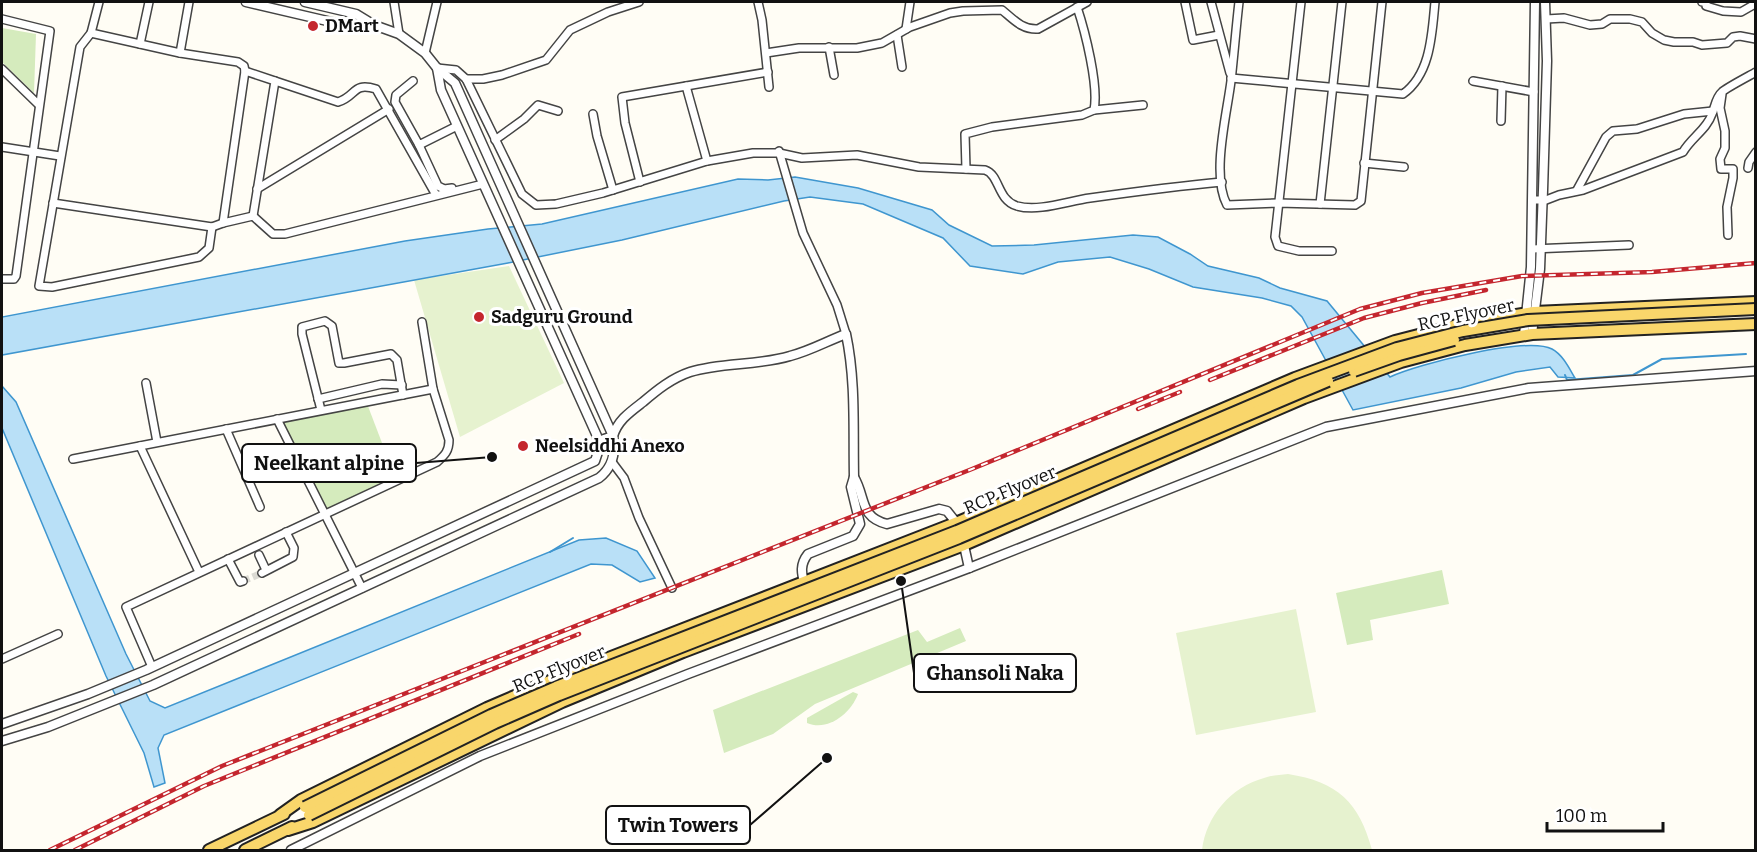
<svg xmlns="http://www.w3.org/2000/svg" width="1757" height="852" viewBox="0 0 1757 852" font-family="Bitter,serif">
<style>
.green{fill:#d5ebbd}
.pitch{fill:#e6f2cf}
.water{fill:#b9e0f7;stroke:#3f96cf;stroke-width:1.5}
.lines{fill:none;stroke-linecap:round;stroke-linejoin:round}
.stream{stroke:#3f96cf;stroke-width:2}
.minor-tunnel{stroke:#dbdad3;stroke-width:7;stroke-dasharray:7 3.5;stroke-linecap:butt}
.minor-casing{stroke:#444;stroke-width:10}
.tertiary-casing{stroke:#444;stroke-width:11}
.primary-casing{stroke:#222;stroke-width:14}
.minor{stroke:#fff;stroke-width:7}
.tertiary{stroke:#fff;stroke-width:8}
.primary{stroke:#f9d66b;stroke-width:10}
.rail-casing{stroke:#c4262e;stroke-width:4.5}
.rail{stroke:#fff;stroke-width:2;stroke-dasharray:7;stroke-linecap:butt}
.primary-bridge-casing{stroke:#222;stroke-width:14;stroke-linecap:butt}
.primary-bridge{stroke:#f9d66b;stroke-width:10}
.poi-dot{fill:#c4262e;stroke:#fff;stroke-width:2}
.labels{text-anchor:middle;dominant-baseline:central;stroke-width:6;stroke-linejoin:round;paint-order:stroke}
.poi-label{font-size:18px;font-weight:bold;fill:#111;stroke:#fff;text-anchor:start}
.street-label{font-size:18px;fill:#111;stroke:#fff}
.leader{fill:none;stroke:#111;stroke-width:2}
.callout-dot{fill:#111;stroke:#fff;stroke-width:2}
.callout{fill:#fff;stroke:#111;stroke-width:2}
.callout-label{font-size:20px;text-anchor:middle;font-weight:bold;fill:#111}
</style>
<rect width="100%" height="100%" fill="#fffdf5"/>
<g class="green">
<path d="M 2,28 L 36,34 L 34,93 L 2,62 Z"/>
<path d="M 366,401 L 395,477 L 326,509 L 281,418 Z"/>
<path d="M 1442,570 L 1449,604 L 1370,620 L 1373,640 L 1347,645 L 1336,593 Z"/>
<path d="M 960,628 L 966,641 L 815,704 L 773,734 L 724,753 L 713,710 L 918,630 L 927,642 Z"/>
<path d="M 853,692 L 858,694 C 851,713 828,732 807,723 L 807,718 Z"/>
</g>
<g class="pitch">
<path d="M 509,266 L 564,383 L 460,437 L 414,280 Z"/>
<path d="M 1296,609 L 1316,712 L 1196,735 L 1176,633 Z"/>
<path d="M 1288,774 C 1338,782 1359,802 1372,850 L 1202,850 C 1206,816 1231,787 1264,778 C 1272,775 1280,775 1288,774 Z"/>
</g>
<g class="water">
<path d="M 795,177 L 858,188 L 932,210 L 949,225 L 992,246 L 1034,245 L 1133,235 L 1158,237 L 1190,254 L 1208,266 L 1259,278 L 1280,288 L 1327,301 L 1390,377 C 1418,364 1527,336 1552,349 C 1563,355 1569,368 1575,378 L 1558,377 L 1550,367 L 1516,372 L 1461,388 L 1353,410 L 1302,317 L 1291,306 L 1262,298 L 1193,287 L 1149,269 L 1110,257 L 1058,262 L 1023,274 L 970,266 L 943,238 L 863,204 L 810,197 L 784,201 L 622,240 L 508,263 L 2,355 L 2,317 L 405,241 L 488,229 L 542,224 L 738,179 L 768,180 Z"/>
<path d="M 2,386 L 16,402 L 126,654 L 150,701 L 165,708 L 579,540 L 606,538 L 637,551 L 655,578 L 640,582 L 612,565 L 591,564 L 164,735 L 158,748 L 165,783 L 154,787 L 144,753 L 106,676 L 2,428 Z"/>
</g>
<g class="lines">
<g class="stream">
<path d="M 1565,375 L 1567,380 L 1633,375 L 1662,359 L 1746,354"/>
<path d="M 550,552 L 573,538"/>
</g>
<path class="minor-tunnel" d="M 243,581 L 262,573"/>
<defs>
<g id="minor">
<path d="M 99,2 L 91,33 L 80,47 L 39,286 L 52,287 L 199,257 L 209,248 L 212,227"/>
<path d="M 394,2 L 399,34"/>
<path d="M 758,2 L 762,20 L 769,87"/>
<path d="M 1185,2 L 1193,40 L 1219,35"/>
<path d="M 1211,2 L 1230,73"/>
<path d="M 1239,2 C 1236,28 1234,54 1231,81 C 1227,114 1211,175 1227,205 L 1278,203 L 1355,205 L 1361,201 L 1382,2"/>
<path d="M 1301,2 L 1275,237 L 1278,246 L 1299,251 L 1332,251"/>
<path d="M 1702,2 L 1706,2 L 1706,6 L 1723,11 L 1741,12 L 1755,4 L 1755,2"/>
<path d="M 2,19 L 50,31 L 16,276 L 14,279 L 2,279"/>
<path d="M 1546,19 L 1564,18 L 1590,25 L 1602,24 L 1610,19 L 1630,19 L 1642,22 L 1652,33 L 1664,40 L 1674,42 L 1693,42 L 1702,45 L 1727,43 L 1733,37 L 1740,36 L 1756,39"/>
<path d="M 906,29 L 910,2"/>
<path d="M 91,33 L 180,53 L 238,62 L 244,66 L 245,71 L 223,223"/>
<path d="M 897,35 L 902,67"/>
<path d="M 140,44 L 149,2"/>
<path d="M 829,47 L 834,75"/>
<path d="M 180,53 L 189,2"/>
<path d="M 425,53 L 437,2"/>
<path d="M 766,53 L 799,48 L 857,48 L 882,43 L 910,27 L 950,13 L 963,11 L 1002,10 C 1013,19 1022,30 1038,29 L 1087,2"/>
<path d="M 437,68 L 456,70 L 466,79 L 522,194 L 536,205 L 556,204 L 603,193 L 707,161 L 753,153 L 779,153 L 802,158 L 857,155 L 919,167 L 985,170 C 1000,175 997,200 1017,206 C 1039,212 1068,201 1090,198 C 1133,192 1178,186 1222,182"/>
<path d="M 2,69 L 39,105"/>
<path d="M 245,71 L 275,81 L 253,216"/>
<path d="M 1231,78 L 1403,94 C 1431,74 1432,33 1435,2"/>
<path d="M 466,79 L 483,79 L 502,75 L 546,60 L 570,30 L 608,12 L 639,2"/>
<path d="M 275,81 L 338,102 C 357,96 352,82 376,89 L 436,195"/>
<path d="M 413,81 L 396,95 L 395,102 L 419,145 L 457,126"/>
<path d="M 1473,81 L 1534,92"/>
<path d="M 686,86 L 707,161"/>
<path d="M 1722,94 L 1720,108 L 1725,131 L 1725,148 L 1720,159 L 1721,169 L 1733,169 L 1733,178 L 1727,207 L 1728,235"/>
<path d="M 1094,110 L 1143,105"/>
<path d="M 593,114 L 597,136 L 613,190"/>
<path d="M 1501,121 L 1502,86"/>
<path d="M 495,140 L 524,119 L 538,105 L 558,111"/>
<path d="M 419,145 L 438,186 L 444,189 L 452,188"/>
<path d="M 2,147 L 60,156"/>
<path d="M 779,151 L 803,233 L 837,305 L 846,334"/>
<path d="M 1364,163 L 1404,167"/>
<path d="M 1748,168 L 1749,162 L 1756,152"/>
<path d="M 966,169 L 965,134 L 992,127 L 1082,115 L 1094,110 C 1099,86 1085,31 1077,7"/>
<path d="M 640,182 L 625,123 L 622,97 L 768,72"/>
<path d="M 257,189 L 389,109"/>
<path d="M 1577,190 L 1606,137 L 1613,131 L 1637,129 L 1684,114 L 1713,111"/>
<path d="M 1533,200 L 1546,200 L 1559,195 L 1583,190 L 1683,152 C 1691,138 1707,129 1712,114 C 1715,106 1716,97 1722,92 C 1726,88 1749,76 1756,72"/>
<path d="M 53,203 L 212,227 L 223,223 L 253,216"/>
<path d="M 1320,204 L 1342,2"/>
<path d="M 253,216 L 273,234 L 285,234 L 483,184"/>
<path d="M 1532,249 L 1629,245"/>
<path d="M 146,383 L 157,442"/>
<path d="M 318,399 L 382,384 L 402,385"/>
<path d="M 321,410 L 302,334 L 302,327 L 325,321 L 332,326 L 339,363 L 344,363 L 391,354 L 397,360 L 403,395"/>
<path d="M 277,419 L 362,588"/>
<path d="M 226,429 L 260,507"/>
<path d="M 140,446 L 199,572"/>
<path d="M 73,459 L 433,389"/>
<path d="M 612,462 L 624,478 L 639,518 L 672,588"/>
<path d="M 259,555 L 266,570"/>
<path d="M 228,559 L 240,582 L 243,581"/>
<path d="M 262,573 L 293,557 L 294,548 L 286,532"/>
<path d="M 2,659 L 58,634"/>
<path d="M 152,667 L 126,607 L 437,462 C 445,455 449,451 449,440 L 433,389 L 422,322"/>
</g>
<g id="tertiary">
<path d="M 246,2 L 353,27 L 374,25"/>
<path d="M 1532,334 L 1540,269 L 1543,190 L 1547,61 L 1545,2"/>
<path d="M 1524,335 L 1531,267 L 1535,2"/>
<path d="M 598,441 L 613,436 C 618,420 630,412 643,402 C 657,390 672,378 690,372 C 722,362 757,366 790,356 C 810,351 827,341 846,334 C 856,381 853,430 854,477 L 851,487 L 860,524 L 853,536 L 808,554 C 800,564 801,573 805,585"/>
<path d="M 854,477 C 866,497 859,517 887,524 L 939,509 L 947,511 L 959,526"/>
<path d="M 963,541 L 969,568"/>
<path d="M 2,724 L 88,694 L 146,670 L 595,461 L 598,452 L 597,436 L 441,90 L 437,68"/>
<path d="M 2,741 L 48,727 L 153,685 L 599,478 C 613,467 616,453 613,436 L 455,83 L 437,68 L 425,53 L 399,34 L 374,25 L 356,14 L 305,2"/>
<path d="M 291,850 L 480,756 L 688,674 L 969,568 L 1326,427 L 1529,388 L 1756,371"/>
</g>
<g id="primary">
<path d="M 280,815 L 301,800 L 487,708 L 552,680 L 958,522 L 1295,378 L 1395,341 L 1461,324 L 1534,312 L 1756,302"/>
<path d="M 288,830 L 313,822 L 562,702 L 683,652 L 964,545 L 1304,398 L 1401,362 L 1465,345 L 1532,334 L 1756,324"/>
<path d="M 209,850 L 284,814"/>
<path d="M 245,850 L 292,827"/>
</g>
</defs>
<use href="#minor" class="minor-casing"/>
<use href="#tertiary" class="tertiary-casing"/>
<use href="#primary" class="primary-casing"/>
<use href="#minor" class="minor"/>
<use href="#tertiary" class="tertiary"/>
<use href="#primary" class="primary"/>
<defs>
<g id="rail">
<path d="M 1210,380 L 1364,318 L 1422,303 L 1486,290"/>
<path d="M 1138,409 L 1180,392"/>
<path d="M 50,850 L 222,766 L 972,469 L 1360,309 L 1422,293 L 1522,276 L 1652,272 L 1756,263"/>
<path d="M 75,850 L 204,786 L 579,634"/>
</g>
</defs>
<use href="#rail" class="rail-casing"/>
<use href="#rail" class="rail"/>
<defs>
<g id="primary-bridge">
<path d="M 1354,371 L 1399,355 L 1454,340"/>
<path d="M 305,807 L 491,715 L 556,687 L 957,531 L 1298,385 L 1397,348 L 1463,331 L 1528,320 L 1756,309"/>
<path d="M 309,815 L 495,723 L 559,695 L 959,538 L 1328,381"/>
</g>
</defs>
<use href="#primary-bridge" class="primary-bridge-casing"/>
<use href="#primary-bridge" class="primary-bridge"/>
</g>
<g class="poi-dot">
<circle cx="313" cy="26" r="6"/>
<circle cx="479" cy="317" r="6"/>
<circle cx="523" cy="446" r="6"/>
</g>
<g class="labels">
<g class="poi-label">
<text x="325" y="26">DMart</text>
<text x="491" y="317">Sadguru Ground</text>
<text x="535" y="446">Neelsiddhi Anexo</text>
</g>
<g class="street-label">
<text transform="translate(1466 315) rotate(-12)">RCP Flyover</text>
<text transform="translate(1010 490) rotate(-23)">RCP Flyover</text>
<text transform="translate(559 669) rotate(-22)">RCP Flyover</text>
</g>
</g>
<path class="leader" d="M492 457L416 463M901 581L914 673M827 758L750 825"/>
<g class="callout-dot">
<circle cx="492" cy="457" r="6"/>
<circle cx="901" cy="581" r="6"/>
<circle cx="827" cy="758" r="6"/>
</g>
<g class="callout">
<rect x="242" y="444" width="174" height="38" rx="6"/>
<rect x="914" y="654" width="162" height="38" rx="6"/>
<rect x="606" y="806" width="144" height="38" rx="6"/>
</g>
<g class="callout-label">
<text x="329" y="470">Neelkant alpine</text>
<text x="995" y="680">Ghansoli Naka</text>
<text x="678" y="832">Twin Towers</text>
</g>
<rect width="1757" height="852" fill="none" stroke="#111111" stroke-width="6"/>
<path d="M1547 822v9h116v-9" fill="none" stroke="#111111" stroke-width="3"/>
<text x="1556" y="822" font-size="18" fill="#111111" stroke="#ffffff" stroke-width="4.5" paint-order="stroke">100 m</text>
</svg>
